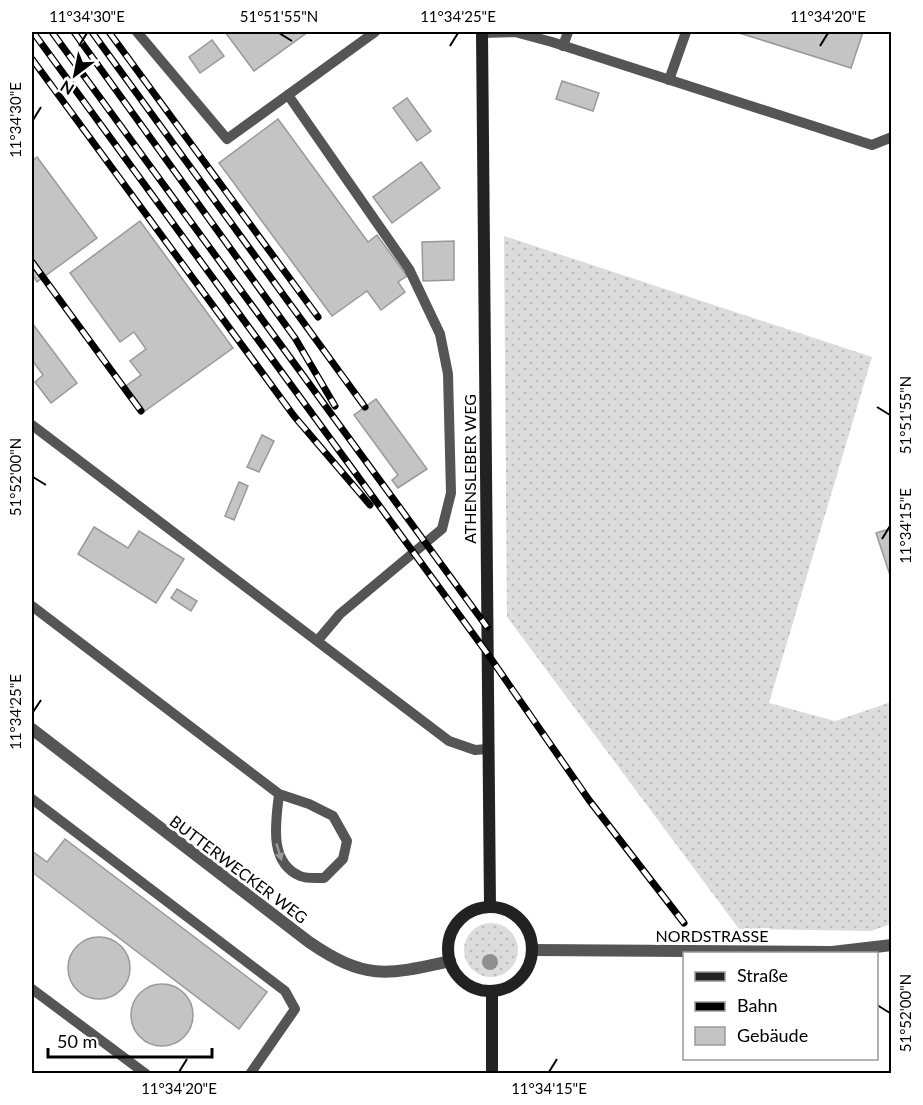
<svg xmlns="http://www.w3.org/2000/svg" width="923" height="1105" viewBox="0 0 923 1105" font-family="Lato,sans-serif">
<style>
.grass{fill:url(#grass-dots)}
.building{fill:#c4c4c4;stroke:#999;stroke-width:1.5}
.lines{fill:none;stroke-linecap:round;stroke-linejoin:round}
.service{stroke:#555;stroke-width:10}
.minor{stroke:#555;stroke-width:12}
.secondary{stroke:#222;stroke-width:12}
.rail-casing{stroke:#000;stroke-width:7}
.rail{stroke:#fff;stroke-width:4.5;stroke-dasharray:14;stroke-linecap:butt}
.tree{fill:#8f8f8f}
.oneway{fill:#999}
.ticks{fill:none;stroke:#000;stroke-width:2}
.labels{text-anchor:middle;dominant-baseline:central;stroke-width:6;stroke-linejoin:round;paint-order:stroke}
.street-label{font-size:16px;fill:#000;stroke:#fff}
.neatline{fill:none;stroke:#000;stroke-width:2}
.ticks-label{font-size:15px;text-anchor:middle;fill:#000}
</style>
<defs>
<pattern id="grass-dots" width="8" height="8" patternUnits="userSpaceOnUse" patternTransform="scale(1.5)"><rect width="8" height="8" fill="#dcdcdc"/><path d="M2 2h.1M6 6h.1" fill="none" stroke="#bbb" stroke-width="1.8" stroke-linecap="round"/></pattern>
</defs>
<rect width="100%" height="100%" fill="#fff"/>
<g class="grass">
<path d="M 504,236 L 872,357 L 769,703 L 835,721 L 891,702 L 891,924 L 871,931 L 739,929 L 507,617 Z"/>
<circle cx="491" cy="950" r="27"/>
</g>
<g class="building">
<path d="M 225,32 L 308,32 L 254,71 Z"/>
<path d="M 736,32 L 863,32 L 851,68 Z"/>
<path d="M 212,40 L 224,56 L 200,73 L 189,57 Z"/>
<path d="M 562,81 L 599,93 L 593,111 L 556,99 Z"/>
<path d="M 407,98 L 431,131 L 417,141 L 393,108 Z"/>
<path d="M 278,119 L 368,242 L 377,235 L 407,276 L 398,282 L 405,292 L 381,310 L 367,291 L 332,316 L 219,163 Z"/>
<path d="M 37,157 L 97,238 L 37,282 L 32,274 L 32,161 Z"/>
<path d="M 421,162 L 440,188 L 392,223 L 373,197 Z"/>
<path d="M 140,221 L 233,348 L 145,411 L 126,386 L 141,375 L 130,361 L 146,349 L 134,332 L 120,342 L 70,273 Z"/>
<path d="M 454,241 L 454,280 L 423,281 L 422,242 Z"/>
<path d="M 32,323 L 77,383 L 51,403 L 35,382 L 43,375 L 32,360 Z"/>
<path d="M 376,399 L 427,469 L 398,488 L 392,480 L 398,475 L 354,415 Z"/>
<path d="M 262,435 L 274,441 L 259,472 L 247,467 Z"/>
<path d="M 239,482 L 248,486 L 234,520 L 225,516 Z"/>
<path d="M 94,527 L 128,548 L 139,531 L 184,559 L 156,603 L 78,554 Z"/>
<path d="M 892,528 L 892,581 L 876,533 Z"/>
<path d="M 177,589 L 197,601 L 191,611 L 171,598 Z"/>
<path d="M 65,839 L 267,992 L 239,1029 L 32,872 L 32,851 L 47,862 Z"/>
<circle cx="99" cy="968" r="31"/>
<circle cx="162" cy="1015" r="31"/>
</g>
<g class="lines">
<g class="service">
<path d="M 137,32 L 227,139 L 375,32"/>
<path d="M 482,33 L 515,32 L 552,42 L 872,145 L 892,137"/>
<path d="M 563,46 L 568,32"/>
<path d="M 669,80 L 686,32"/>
<path d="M 288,95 L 409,269 L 440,334 L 448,374 L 451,493 L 442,529 L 340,614 L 318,640"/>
<path d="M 32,425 L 449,741 L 475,750 L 488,749"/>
<path d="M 32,606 L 279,794 L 309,804 L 333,816 L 347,841 L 343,859 L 324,878 C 317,878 307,879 300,876 C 268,862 276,822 279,794"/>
<path d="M 32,799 L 285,991 L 295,1009 L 250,1074"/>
<path d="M 32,989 L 146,1074"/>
</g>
<g class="minor">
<path d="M 32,729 L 309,942 C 366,981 387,975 450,961"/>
<path d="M 533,950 L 832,952 L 892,945"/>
</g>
<g class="secondary">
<path d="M 482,32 L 490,907"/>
<circle cx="490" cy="949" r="42"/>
<path d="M 492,991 L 492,1074"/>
</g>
<defs>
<g id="rail">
<path d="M 33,32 L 487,653 L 589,800 L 684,923"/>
<path d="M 52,32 L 487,627"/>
<path d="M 74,32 L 295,338 L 335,406"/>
<path d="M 92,32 L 365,407"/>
<path d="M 109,32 L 318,317"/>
<path d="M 32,59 L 294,416 L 370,505"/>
<path d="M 32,262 L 141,411"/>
</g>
</defs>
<use href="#rail" class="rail-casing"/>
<use href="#rail" class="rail"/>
</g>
<circle class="tree" cx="490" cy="962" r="8"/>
<defs><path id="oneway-solid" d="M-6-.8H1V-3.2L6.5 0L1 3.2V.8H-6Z" transform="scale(1.5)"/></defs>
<use class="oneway" href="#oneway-solid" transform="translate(279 852) rotate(73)"/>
<path class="ticks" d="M 279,33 L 292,41M 79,46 L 87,33M 450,46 L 458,33M 820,46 L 828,33M 33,120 L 41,107M 877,407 L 890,415M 33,477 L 46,485M 882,539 L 890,526M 33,712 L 41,700M 877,1005 L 890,1013M 179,1072 L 187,1059M 549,1072 L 557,1059"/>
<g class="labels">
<g class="street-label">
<text transform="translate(469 469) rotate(-90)">ATHENSLEBER WEG</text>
<text transform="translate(239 869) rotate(37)">BUTTERWECKER WEG</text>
<text x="712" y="935">NORDSTRASSE</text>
</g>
</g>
<rect width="923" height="1105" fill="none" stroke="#ffffff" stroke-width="66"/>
<rect x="683" y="952" width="195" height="108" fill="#ffffff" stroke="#999999" stroke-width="1.5"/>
<rect x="695" y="972" width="30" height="9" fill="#222222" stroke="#999999" stroke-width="1.5"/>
<text x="737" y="982" font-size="18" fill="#000000">Straße</text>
<rect x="695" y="1002" width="30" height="9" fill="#000000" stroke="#999999" stroke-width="1.5"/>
<text x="737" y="1012" font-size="18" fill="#000000">Bahn</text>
<rect x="695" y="1027" width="30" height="18" fill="#c4c4c4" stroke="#999999" stroke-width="1.5"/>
<text x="737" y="1042" font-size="18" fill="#000000">Gebäude</text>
<g transform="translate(75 75) rotate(212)" stroke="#ffffff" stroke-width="4.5" paint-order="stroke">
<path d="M0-4.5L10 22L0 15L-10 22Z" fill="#000000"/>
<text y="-9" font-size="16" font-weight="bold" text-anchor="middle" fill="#000000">N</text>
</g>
<path d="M48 1048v9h164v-9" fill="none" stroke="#000000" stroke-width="3"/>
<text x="57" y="1048" font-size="18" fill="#000000" stroke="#ffffff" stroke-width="4.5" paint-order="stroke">50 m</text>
<rect x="33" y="33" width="857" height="1039" class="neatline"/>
<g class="ticks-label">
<text x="87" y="22">11°34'30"E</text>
<text x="279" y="22">51°51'55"N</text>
<text x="458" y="22">11°34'25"E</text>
<text x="828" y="22">11°34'20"E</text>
<text transform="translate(16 120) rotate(-90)" y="5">11°34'30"E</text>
<text transform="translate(906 415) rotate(-90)" y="5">51°51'55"N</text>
<text transform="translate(16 477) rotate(-90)" y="5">51°52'00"N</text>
<text transform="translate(906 526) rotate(-90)" y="5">11°34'15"E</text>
<text transform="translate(16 712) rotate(-90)" y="5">11°34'25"E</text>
<text transform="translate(906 1013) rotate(-90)" y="5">51°52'00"N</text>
<text x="179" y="1094">11°34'20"E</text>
<text x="549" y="1094">11°34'15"E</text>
</g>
</svg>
